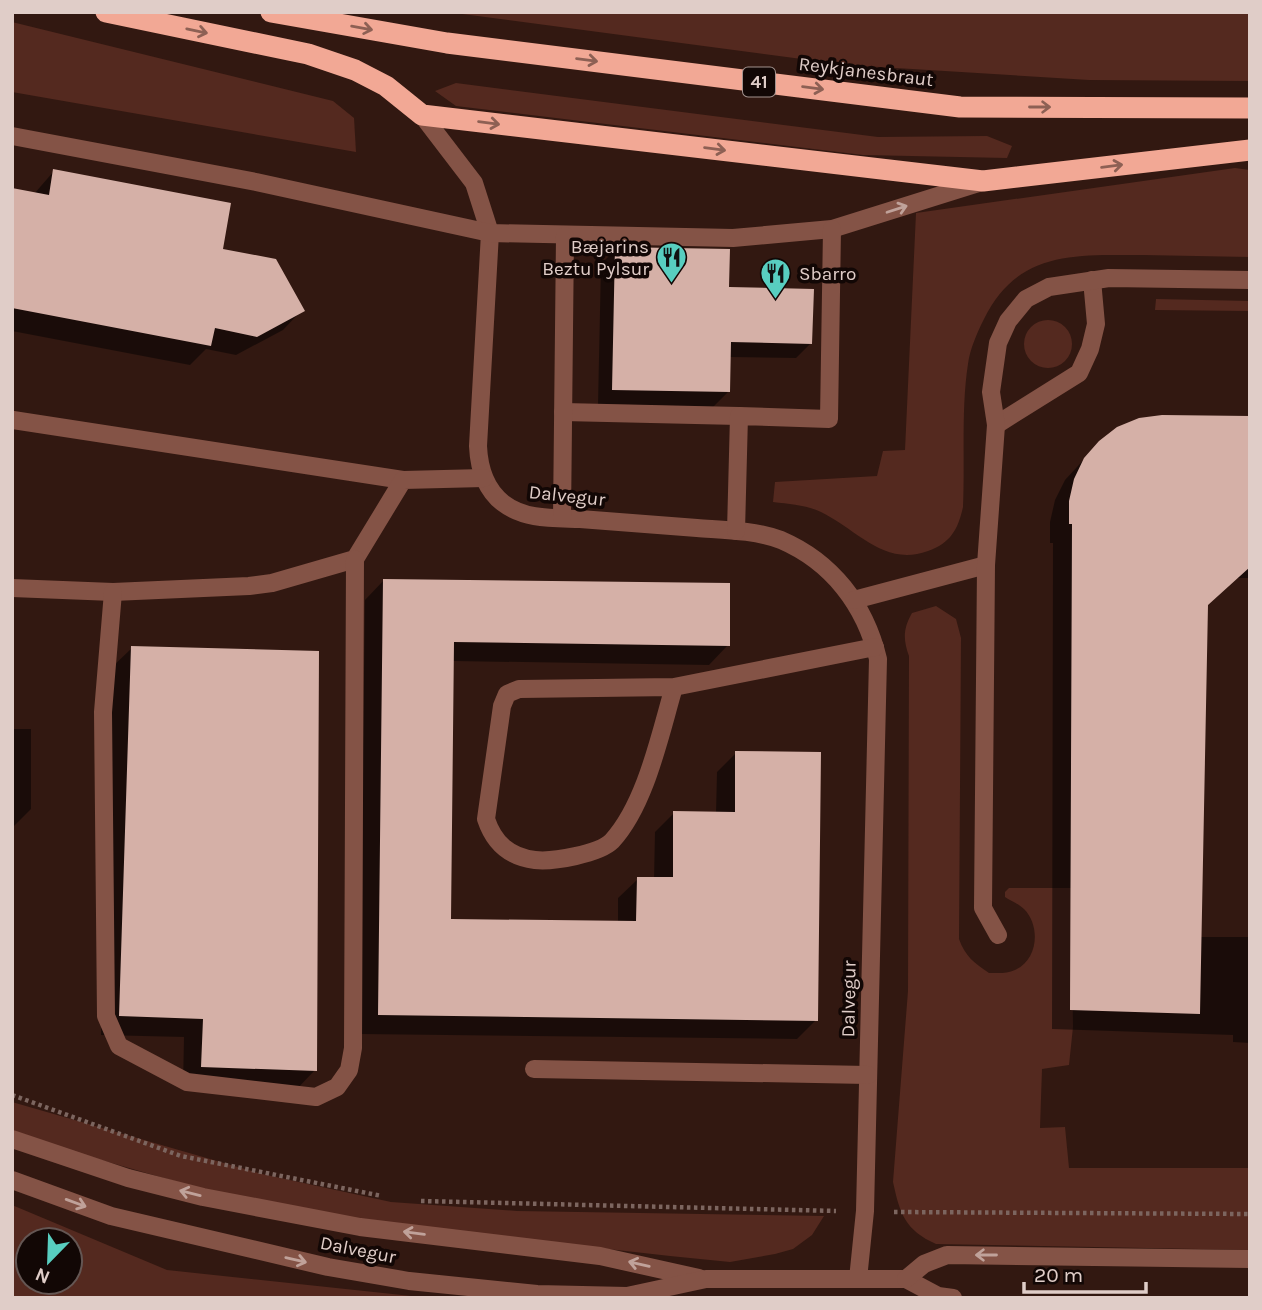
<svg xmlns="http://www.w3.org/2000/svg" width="1262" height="1310" viewBox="0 0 1262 1310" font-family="Karla,sans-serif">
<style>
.green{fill:#54291f;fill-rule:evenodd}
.shadow{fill:#0007}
.building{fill:#d5b0a7}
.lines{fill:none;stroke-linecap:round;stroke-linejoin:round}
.path{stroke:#7c655f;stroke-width:4.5;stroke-dasharray:3.5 3.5;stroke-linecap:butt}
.minor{stroke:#845346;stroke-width:18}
.highway{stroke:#f2a895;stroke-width:21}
.oneway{stroke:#8d6054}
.oneway2{stroke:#c0a29a}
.labels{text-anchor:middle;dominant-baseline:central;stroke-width:7;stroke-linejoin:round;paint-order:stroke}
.shield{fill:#120705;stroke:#a2928e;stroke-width:2}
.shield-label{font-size:18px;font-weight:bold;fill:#e0cdc8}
.street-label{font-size:19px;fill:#e0cdc8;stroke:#120705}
.poi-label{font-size:19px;fill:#e0cdc8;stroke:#120705;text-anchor:end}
</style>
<rect width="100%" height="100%" fill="#321811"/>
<g class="green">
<path d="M 447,12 L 1250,12 L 1250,81 L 1089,80 L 847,65 Z"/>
<path d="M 12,22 L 333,101 L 354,118 L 356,152 L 12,92 Z"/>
<path d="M 456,83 L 878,137 L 987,136 L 1012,146 L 1007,158 L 863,155 L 456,106 L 435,91 Z"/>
<path d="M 1235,168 L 1250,170 L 1250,257 C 1214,256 1179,256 1143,255 C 1075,255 1018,250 984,319 C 977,333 970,349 968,364 C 961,408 965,462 963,507 C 958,529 951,543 928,551 C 884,567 858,530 821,512 C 806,505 790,504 773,502 L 775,482 L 877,476 L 883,451 L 905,450 L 916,213 Z"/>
<path d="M 1156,299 L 1250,301 L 1250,311 L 1155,310 Z"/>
<circle cx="1048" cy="344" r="24"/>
<path d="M 936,606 L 956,619 L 961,638 L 959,939 C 965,956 974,963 989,973 C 998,973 1007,974 1015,970 C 1038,960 1041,926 1024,909 C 1019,904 1011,901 1005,897 L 1005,892 L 1009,888 L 1071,888 L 1073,1027 L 1069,1065 L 1042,1069 L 1040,1128 L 1065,1127 L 1069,1168 L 1250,1168 L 1250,1250 L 936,1244 C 905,1230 900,1214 893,1182 L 908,991 L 909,656 C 903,639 903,629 912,613 Z"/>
<path d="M 12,1102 L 262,1174 L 391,1202 L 517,1211 L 824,1216 L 812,1235 L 793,1249 L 775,1254 L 730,1262 L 670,1256 L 358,1221 L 202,1189 L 49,1145 L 12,1130 Z"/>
<path d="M 12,1205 L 167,1270 L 430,1298 L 12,1298 ZM 28,1240 L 70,1240 L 70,1282 L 28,1282 Z"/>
</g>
<g class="shadow">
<path d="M 54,171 L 221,251 L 302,310 L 283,330 L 236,355 L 206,349 L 190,365 L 12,331 L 12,190 L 34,194 Z"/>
<path d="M 616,249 L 727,289 L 811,343 L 796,358 L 729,357 L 728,392 L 713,407 L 598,404 L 601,264 Z"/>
<path d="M 1250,418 L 1250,578 L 1237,578 L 1206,606 L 1199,937 L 1250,937 L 1250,1043 L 1233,1042 L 1233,1035 L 1052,1029 L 1053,543 L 1050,543 L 1050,522 L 1055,500 L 1065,480 L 1100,442 Z"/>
<path d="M 384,580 L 728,645 L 709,665 L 453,661 L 449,920 L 618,923 L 618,898 L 638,879 L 654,879 L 655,832 L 674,813 L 716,813 L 717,772 L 736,753 L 816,1020 L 797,1039 L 359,1034 L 365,600 Z"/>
<path d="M 132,648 L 315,1070 L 296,1090 L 183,1086 L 184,1037 L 101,1035 L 112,667 Z"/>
<path d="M 12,729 L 31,729 L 31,809 L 12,828 Z"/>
</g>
<g class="building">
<path d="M 53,169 L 231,203 L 223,249 L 276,259 L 305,311 L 257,337 L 215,328 L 211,346 L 12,308 L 12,188 L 49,195 Z"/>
<path d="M 615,247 L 730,249 L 729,287 L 814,289 L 812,344 L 731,342 L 730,392 L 612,390 Z"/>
<path d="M 1162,415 L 1250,416 L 1250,567 L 1208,605 L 1200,1014 L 1070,1010 L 1072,524 L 1069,524 L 1069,501 L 1074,479 L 1084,458 L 1099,441 L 1117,427 L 1139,418 Z"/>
<path d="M 383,579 L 730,583 L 730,646 L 454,642 L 451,919 L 636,921 L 637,877 L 673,877 L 673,811 L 735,812 L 735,751 L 821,752 L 818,1021 L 378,1015 Z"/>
<path d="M 131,646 L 319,651 L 317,1071 L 201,1067 L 203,1019 L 119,1016 Z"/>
</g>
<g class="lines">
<g class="path">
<path d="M 12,1095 L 181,1156 L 382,1196"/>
<path d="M 421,1201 L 836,1211"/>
<path d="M 894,1212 L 1250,1214"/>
</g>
<g class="minor">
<path d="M 422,115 L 474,183 L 490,233 L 478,446 C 479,468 485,489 503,503 C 525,520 554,518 580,519 C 619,522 658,525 697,528 C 724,530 754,530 781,540 C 832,562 865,605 878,659 L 865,1211 L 858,1279"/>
<path d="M 12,136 L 256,182 L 490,233 L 733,238 L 832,229 L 982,182"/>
<path d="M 563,412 L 739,416"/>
<path d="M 13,420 L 403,480"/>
<path d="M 996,425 L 1079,373 L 1090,349 L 1096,324 L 1092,280"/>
<path d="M 562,518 L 565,236"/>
<path d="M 736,531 L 739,416 L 829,419 L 832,229"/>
<path d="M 12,588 L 113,592 L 249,586 L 272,583 L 355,559 L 403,480 L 484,478"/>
<path d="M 113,592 L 103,712 L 106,1016 L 119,1046 L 187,1082 L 316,1097 L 337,1087 L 349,1070 L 353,1048 L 355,559"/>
<path d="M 854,600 L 986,565"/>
<path d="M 674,687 C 660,734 646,804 612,841 C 599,854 553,862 535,860 C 509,857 494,843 486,819 L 502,706 L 507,694 L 519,689 L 674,687 L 875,647"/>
<path d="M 998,935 L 983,908 L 986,565 L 996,425 L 991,392 L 998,343 L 1008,321 L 1026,299 L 1049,287 L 1109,278 L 1250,280"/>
<path d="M 534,1069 L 868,1075"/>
<path d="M 12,1139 L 128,1178 L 203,1197 L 360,1227 L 600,1256 L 699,1278"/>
<path d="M 12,1180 L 111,1216 L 328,1267 L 409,1281 L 537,1294 L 627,1296 L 706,1279 L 906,1279 L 938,1296 L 953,1298"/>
<path d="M 906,1279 L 924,1264 L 947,1255 L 1250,1259"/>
</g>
<g class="highway">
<path d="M 106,12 L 308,54 L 355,70 L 386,86 L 422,115 L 983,181 L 1250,150"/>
<path d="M 271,12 L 447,43 L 960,107 L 1250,108"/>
</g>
</g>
<defs><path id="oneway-shaft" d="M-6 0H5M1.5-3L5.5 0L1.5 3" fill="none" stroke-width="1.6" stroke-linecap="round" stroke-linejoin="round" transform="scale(1.75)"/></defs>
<g class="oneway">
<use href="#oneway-shaft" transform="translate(362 28) rotate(10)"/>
<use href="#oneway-shaft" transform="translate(197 31) rotate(12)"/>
<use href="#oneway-shaft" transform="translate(587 60) rotate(7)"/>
<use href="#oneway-shaft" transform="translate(813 88) rotate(7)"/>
<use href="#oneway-shaft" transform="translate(1040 107)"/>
<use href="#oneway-shaft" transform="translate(489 123) rotate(7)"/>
<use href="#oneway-shaft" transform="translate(715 149) rotate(7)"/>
<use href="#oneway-shaft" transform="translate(1112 166) rotate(-7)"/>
</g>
<g class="oneway2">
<use href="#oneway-shaft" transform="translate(897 209) rotate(-18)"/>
<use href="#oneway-shaft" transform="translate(190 1193) rotate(-166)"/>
<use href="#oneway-shaft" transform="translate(76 1203) rotate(20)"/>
<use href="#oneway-shaft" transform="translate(414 1233) rotate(-173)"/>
<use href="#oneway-shaft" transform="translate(986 1255) rotate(180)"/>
<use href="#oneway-shaft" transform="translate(296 1260) rotate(13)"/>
<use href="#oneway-shaft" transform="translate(639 1264) rotate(-167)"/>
</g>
<defs>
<symbol id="restaurant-pin" viewBox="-11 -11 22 30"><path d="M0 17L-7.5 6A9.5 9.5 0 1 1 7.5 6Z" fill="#58cec0" stroke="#120705"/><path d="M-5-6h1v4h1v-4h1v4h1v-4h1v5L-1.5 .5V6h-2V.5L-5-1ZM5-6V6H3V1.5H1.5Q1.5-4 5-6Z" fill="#111"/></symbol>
</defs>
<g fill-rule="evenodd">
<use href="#restaurant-pin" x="654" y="240" width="35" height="47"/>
<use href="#restaurant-pin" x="758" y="256" width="35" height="47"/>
</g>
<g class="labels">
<rect class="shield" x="743" y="67.5" width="32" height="29" rx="5"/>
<g class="shield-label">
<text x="759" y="82">41</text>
</g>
<g class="street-label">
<text transform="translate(866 72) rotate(7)">Reykjanesbraut</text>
<text transform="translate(567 496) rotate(6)">Dalvegur</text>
<text transform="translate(849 999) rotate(-89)">Dalvegur</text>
<text transform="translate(358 1250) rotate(11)">Dalvegur</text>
</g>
<g class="poi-label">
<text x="649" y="247">Bæjarins<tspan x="649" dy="22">Beztu Pylsur</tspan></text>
<text x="799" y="274" text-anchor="start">Sbarro</text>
</g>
</g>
<rect width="1262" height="1310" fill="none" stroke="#e0cdc8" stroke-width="28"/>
<g transform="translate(49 1261) rotate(203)"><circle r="33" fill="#120705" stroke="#645653" stroke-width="2"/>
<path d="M0-5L12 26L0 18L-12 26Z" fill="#58cec0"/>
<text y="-10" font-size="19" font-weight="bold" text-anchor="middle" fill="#e0cdc8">N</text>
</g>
<path d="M1024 1282v10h122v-10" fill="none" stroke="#e0cdc8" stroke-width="3.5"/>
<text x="1034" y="1282" font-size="21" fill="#e0cdc8" stroke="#120705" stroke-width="5" paint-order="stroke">20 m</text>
</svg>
